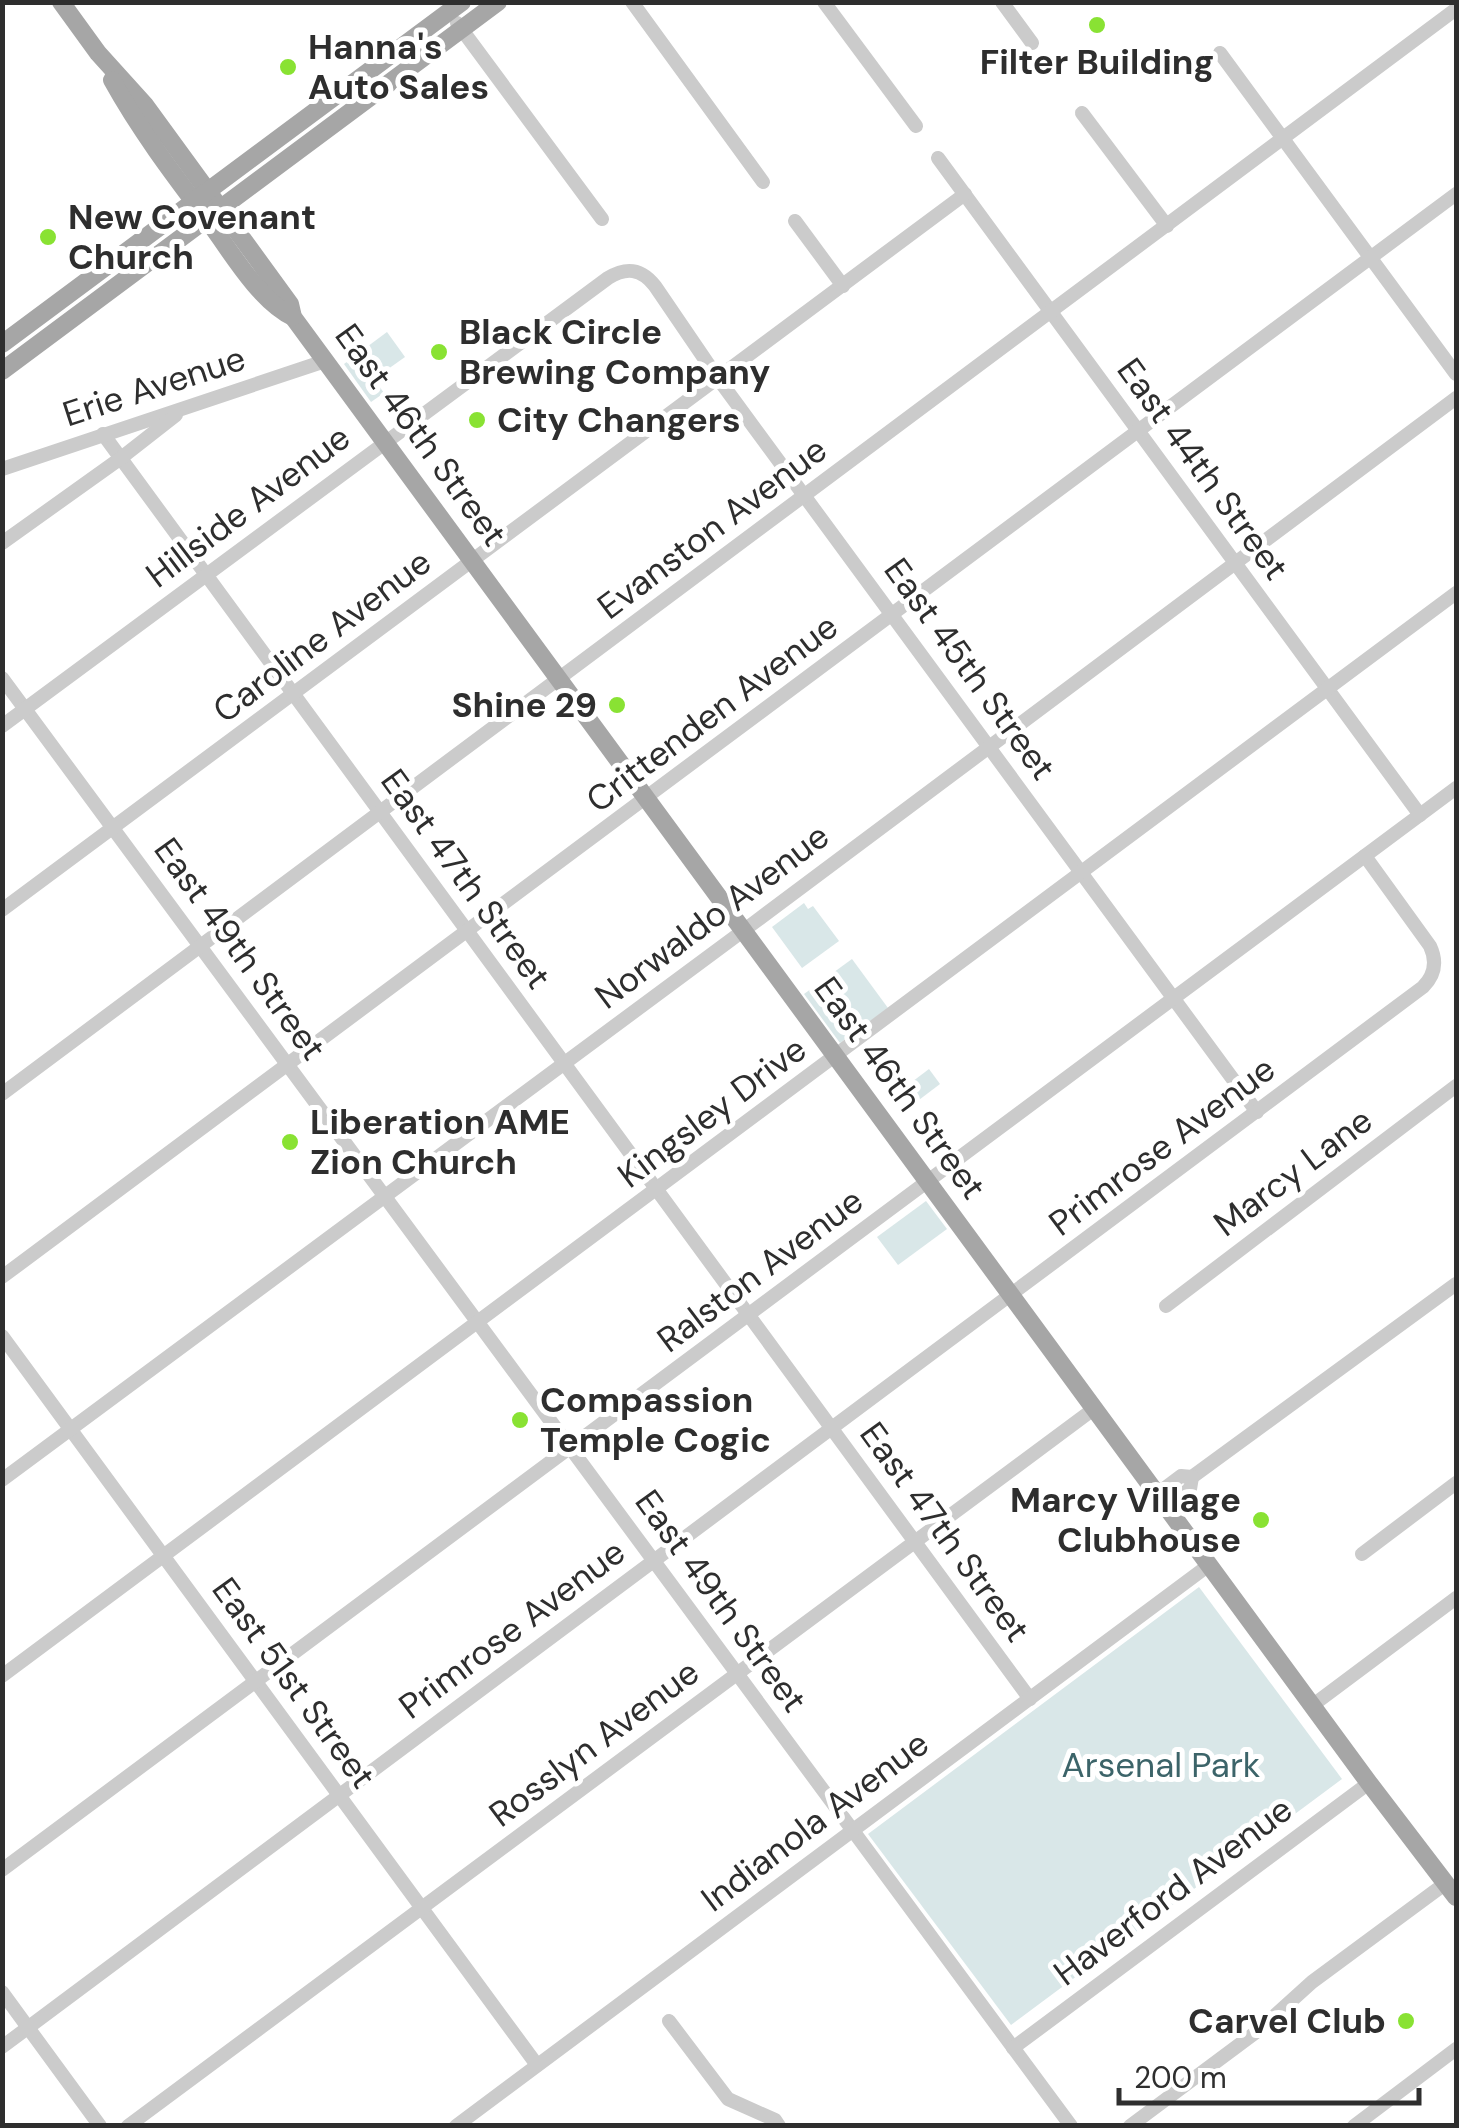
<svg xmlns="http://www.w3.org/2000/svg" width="1459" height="2128" viewBox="0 0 1459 2128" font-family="'DM Sans',sans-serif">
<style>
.green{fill:#d9e7e8}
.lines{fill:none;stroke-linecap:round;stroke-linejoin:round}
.minor{stroke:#cbcbcb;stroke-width:14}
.major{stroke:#a6a6a6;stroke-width:18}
.poi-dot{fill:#89e233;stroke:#fff;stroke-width:4}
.labels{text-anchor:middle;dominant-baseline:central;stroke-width:10;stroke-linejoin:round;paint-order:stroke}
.poi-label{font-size:35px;font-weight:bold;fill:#2e2e2e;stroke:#fff;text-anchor:start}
.street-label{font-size:35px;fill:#2e2e2e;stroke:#fff}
.park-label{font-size:35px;fill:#3c6469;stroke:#fff}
</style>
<rect width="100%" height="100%" fill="#fff"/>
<g class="green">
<path d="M 387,332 L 405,357 L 374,379 L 384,393 L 371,402 L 344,364 Z"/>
<path d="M 804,903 L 808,909 L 813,906 L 839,941 L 802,968 L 772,927 Z"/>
<path d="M 852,959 L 888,1008 L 840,1043 L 804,994 Z"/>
<path d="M 929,1069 L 940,1084 L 911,1106 L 900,1091 Z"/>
<path d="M 926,1201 L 947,1229 L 898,1265 L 877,1237 Z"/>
<path d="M 1199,1587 L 1342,1779 L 1011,2025 L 868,1834 Z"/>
</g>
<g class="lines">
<g class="minor">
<path d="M 632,2 L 763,182"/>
<path d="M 824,2 L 916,126"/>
<path d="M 1002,2 L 1032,43"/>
<path d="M 457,23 L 602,219"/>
<path d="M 1220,53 L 1456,374"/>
<path d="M 1082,113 L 1167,226"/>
<path d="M 938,158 L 1420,815"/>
<path d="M 795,221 L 843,286"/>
<path d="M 103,434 L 1030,1699"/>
<path d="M 2,469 L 325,361"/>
<path d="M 2,543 L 121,458 L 176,415"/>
<path d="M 2,678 L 1071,2126"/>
<path d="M 2,726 L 608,278 C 626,267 641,268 655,286 L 717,377 L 1257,1112"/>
<path d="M 2,910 L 965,194"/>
<path d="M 2,1094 L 1456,9"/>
<path d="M 2,1277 L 1456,194"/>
<path d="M 1166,1306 L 1456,1086"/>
<path d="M 2,1336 L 537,2065"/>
<path d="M 1192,1477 L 1456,1284"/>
<path d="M 2,1480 L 755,922 L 1456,398"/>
<path d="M 1157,1494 L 1181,1476 L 1192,1477 L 1190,1489 L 1166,1506"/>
<path d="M 1362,1554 L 1456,1483"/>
<path d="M 2,1676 L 1456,593"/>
<path d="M 1313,1705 L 1456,1598"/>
<path d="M 2,1870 L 1456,788"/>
<path d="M 2,1992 L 100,2126"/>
<path d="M 669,2021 L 728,2099 L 775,2120 L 779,2126"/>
<path d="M 2,2047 L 1423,987 C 1435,975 1437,961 1430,946 L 1365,856"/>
<path d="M 1013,2048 L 1369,1783"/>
<path d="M 128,2126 L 1095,1408"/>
<path d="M 456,2126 L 1209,1565"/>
<path d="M 1130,2126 L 1259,2030 L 1312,1982 L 1446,1883"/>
<path d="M 1354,2126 L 1456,2049"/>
</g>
<g class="major">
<path d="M 61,2 L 98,53 L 145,105 L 290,304 L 293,317 L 1369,1783 L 1456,1897"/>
<path d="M 112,80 C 139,129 173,174 207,219 C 229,249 259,301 293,317"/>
<path d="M 2,344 L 462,2"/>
<path d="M 2,371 L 498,2"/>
</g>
</g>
<g class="poi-dot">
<circle cx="1097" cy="25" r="10"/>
<circle cx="288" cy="67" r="10"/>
<circle cx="48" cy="237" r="10"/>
<circle cx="439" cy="352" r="10"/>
<circle cx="477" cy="420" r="10"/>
<circle cx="617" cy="705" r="10"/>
<circle cx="290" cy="1142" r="10"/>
<circle cx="520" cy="1420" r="10"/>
<circle cx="1261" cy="1520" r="10"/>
<circle cx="1406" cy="2021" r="10"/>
</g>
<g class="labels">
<g class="poi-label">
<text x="308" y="47">Hanna's<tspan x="308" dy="40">Auto Sales</tspan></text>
<text x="1097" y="62" text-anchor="middle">Filter Building</text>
<text x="68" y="217">New Covenant<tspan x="68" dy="40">Church</tspan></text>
<text x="459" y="332">Black Circle<tspan x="459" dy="40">Brewing Company</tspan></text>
<text x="497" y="420">City Changers</text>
<text x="597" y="705" text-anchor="end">Shine 29</text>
<text x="310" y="1122">Liberation AME<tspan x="310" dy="40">Zion Church</tspan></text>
<text x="540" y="1400">Compassion<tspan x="540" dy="40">Temple Cogic</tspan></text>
<text x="1241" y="1500" text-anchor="end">Marcy Village<tspan x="1241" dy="40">Clubhouse</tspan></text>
<text x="1386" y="2021" text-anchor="end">Carvel Club</text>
</g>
<g class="street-label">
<text transform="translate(154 386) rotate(-18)">Erie Avenue</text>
<text transform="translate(421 435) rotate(54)">East 46th Street</text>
<text transform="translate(1203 469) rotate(54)">East 44th Street</text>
<text transform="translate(248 506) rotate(-37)">Hillside Avenue</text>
<text transform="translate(712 528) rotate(-37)">Evanston Avenue</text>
<text transform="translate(322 636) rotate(-37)">Caroline Avenue</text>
<text transform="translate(970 669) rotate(54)">East 45th Street</text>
<text transform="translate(712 713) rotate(-37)">Crittenden Avenue</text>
<text transform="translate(466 879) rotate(54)">East 47th Street</text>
<text transform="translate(712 916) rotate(-37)">Norwaldo Avenue</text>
<text transform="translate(240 949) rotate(54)">East 49th Street</text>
<text transform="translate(900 1088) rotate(54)">East 46th Street</text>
<text transform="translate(712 1112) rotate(-37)">Kingsley Drive</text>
<text transform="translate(1162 1146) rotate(-37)">Primrose Avenue</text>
<text transform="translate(1293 1172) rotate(-37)">Marcy Lane</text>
<text transform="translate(760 1270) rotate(-37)">Ralston Avenue</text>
<text transform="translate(945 1532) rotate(54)">East 47th Street</text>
<text transform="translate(721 1601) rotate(54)">East 49th Street</text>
<text transform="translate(512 1629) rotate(-37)">Primrose Avenue</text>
<text transform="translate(294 1683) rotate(54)">East 51st Street</text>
<text transform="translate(594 1743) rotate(-37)">Rosslyn Avenue</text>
<text transform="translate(815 1821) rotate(-37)">Indianola Avenue</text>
<text transform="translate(1173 1891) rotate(-37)">Haverford Avenue</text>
</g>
<g class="park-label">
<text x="1161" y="1765">Arsenal Park</text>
</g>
</g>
<rect width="1459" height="2128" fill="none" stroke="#2e2e2e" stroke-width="10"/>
<path d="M1119 2088v15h300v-15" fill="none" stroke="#2e2e2e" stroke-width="5"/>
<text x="1134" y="2088" font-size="30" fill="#2e2e2e" stroke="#ffffff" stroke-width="8" paint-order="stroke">200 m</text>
</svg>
